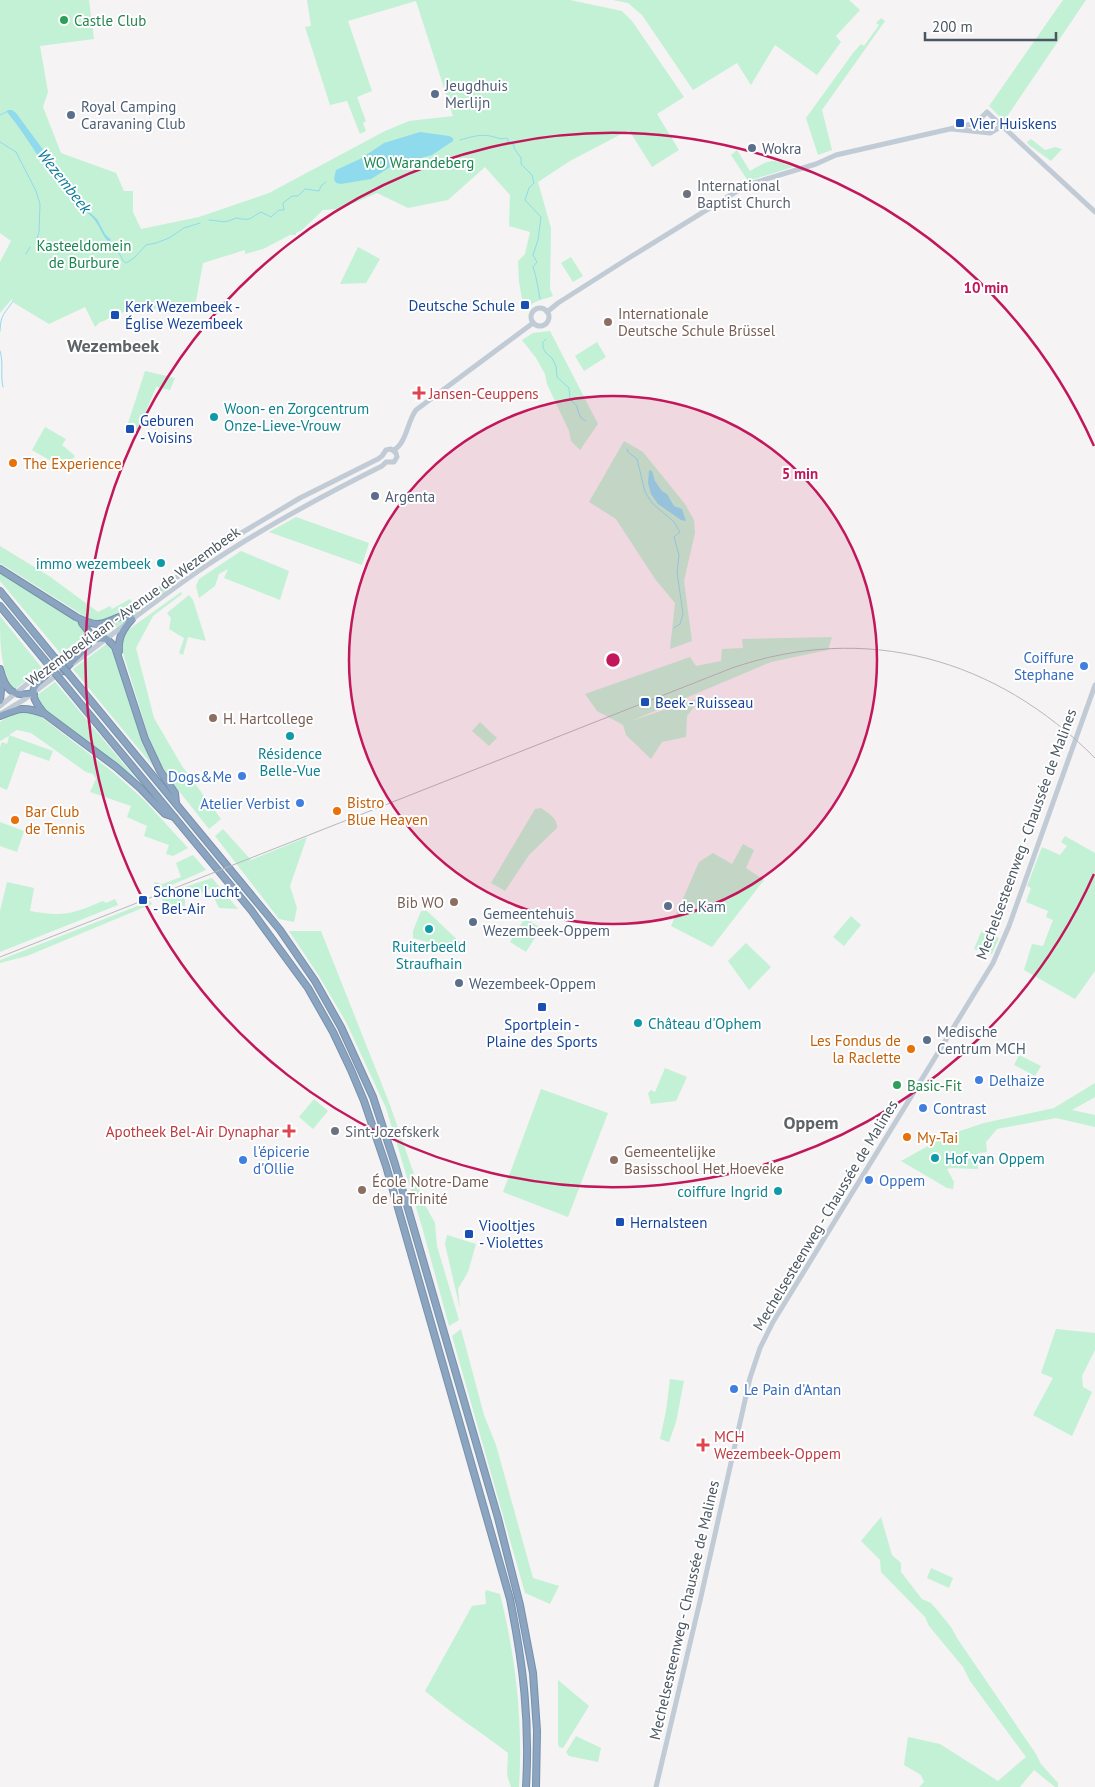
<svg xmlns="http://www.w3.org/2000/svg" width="1095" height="1787" viewBox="0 0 1095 1787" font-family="'PT Sans',sans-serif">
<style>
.green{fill:#c3f1d5}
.water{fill:#90daee}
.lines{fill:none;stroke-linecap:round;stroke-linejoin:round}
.stream{stroke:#90daee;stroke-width:1}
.highway-casing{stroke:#7690ad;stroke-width:8}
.secondary{stroke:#c1cbd6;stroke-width:5}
.highway{stroke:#8ba5c1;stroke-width:6}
.tram{stroke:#b5b8bd;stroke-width:1}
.highway-bridge-casing{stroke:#7690ad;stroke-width:8;stroke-linecap:butt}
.highway-bridge{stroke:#8ba5c1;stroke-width:6}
.ring{fill:none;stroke:#c2185b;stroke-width:2.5}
.leisure-dot{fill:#2e9e5b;stroke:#fff;stroke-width:2}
.service-dot{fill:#5c6f8a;stroke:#fff;stroke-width:2}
.transit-dot{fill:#1a4fb4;stroke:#fff;stroke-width:2}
.worship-dot{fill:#6b7280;stroke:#fff;stroke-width:2}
.education-dot{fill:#8d6e63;stroke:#fff;stroke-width:2}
.health-dot{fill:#e0444e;stroke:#fff;stroke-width:2}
.culture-dot{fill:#0f9aa8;stroke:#fff;stroke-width:2}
.food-dot{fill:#e8710a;stroke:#fff;stroke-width:2}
.shop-dot{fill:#3f7fe0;stroke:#fff;stroke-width:2}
.labels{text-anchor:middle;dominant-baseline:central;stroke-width:4;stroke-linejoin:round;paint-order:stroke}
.leisure-label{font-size:15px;fill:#27864d;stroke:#fff;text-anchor:start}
.service-label{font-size:15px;fill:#4e5e75;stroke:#fff;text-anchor:start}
.transit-label{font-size:15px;fill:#164399;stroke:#fff;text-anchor:start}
.park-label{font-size:15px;fill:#17864f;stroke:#fff}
.worship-label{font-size:15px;fill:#5b616d;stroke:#fff;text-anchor:start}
.education-label{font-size:15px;fill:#785e54;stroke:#fff;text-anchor:start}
.health-label{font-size:15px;fill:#be3a42;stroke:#fff;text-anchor:start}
.culture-label{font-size:15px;fill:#0d838f;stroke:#fff;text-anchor:start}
.food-label{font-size:15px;fill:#c56008;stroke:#fff;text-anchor:start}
.street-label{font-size:15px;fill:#4a5661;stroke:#fff}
.shop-label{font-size:15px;fill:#366cbe;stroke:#fff;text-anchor:start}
.water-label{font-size:16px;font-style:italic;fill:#0c7c9b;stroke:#fff}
.quarter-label{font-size:18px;font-weight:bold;fill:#5f6368;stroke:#fff}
.centre{fill:#c2185b;stroke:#fff;stroke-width:2.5}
.ring-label{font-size:15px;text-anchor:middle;font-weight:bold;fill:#c2185b;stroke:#fff;stroke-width:4;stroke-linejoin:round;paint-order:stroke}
</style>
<rect width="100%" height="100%" fill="#f5f3f3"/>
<g class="green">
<path d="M 0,0 L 89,0 L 94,39 L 40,46 L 48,92 L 43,107 L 61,153 L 116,173 L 124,191 L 133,191 L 133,212 L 141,229 L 199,217 L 269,193 L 385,131 L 409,121 L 453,116 L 416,1 L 348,21 L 372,91 L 357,97 L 366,121 L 363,123 L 366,131 L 360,134 L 347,101 L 330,105 L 305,27 L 311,26 L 307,0 L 570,0 L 622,11 L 632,21 L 684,97 L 657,114 L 679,150 L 652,167 L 629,130 L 570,161 L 538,182 L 551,228 L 550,289 L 553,296 C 546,299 536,300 531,305 L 523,304 L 519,282 L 518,261 L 525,254 L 530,232 L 509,226 L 510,195 L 485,167 L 448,200 L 408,208 L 377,193 L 340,209 L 323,210 L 302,230 L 296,233 L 296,235 L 290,235 L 263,249 L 245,254 L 245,250 L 203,263 L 196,301 L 189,308 L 142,309 L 127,311 L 114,315 L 104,321 L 100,322 L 95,327 L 85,307 L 49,324 L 14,303 L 12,299 L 0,313 L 0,262 L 11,241 L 0,233 Z"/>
<path d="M 613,0 L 849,0 L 860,10 L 836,36 L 841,42 L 817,75 L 775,45 L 751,85 L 737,63 L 693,90 L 642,15 L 628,3 Z"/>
<path d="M 1063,0 L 1086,0 L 1004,121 L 989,106 Z"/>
<path d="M 881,18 L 885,21 L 822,110 L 832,150 L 818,155 L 806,118 L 853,53 L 861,44 L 864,46 L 879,25 L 876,23 Z"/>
<path d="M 1031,139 L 1045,150 L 1055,147 L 1062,149 L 1051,161 L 1029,145 L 1027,142 Z"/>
<path d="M 737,150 L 750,171 C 771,159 771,158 793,167 L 748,181 L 731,155 Z"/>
<path d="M 358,247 L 380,259 L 366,283 L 340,284 Z"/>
<path d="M 571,257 L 583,276 L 573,282 L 561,263 Z"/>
<path d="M 550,331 L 598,424 L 580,450 L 571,441 L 569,431 L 547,384 L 545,374 L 536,358 L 522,340 L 533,333 Z"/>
<path d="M 597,342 L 606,357 L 584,371 L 575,356 Z"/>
<path d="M 145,371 L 175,378 L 170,390 L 156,387 L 142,421 L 141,430 L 132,430 L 128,423 Z"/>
<path d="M 45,427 L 66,439 L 62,445 L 75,456 L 65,469 L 32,450 Z"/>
<path d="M 624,441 L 643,452 L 685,504 L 694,520 L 695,533 L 684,581 L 692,641 L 670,649 L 675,603 L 655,579 L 616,519 L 589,502 Z"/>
<path d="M 296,517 L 369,543 L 362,565 L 269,532 Z"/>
<path d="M 0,546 L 49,576 L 98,612 L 110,606 L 112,609 L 130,599 L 132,602 C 119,611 107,624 89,619 L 0,563 Z"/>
<path d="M 241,551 L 289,571 L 280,600 L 224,578 L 228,569 L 219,574 L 215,586 L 199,598 L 196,586 L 199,579 Z"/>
<path d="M 0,572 L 81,624 L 87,634 L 61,654 L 0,581 Z"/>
<path d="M 175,580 L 175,585 L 105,636 L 100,635 Z"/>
<path d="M 181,592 L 182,594 L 153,616 L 136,648 L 154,718 L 182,766 L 221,819 L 209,829 L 168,777 L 158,759 L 149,738 L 123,653 L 123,638 L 128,630 Z"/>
<path d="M 189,595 L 193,600 L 206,641 L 188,637 L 183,655 L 179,653 L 184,638 L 169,629 L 171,618 L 167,613 Z"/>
<path d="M 0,616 L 42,668 L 14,690 C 0,670 0,641 0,616 Z"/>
<path d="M 832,637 L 828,650 L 771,662 L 631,721 L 702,697 L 687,716 L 686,737 L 662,742 L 651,759 L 626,735 L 623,725 L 597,711 L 585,694 L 690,657 L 696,666 L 721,661 L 722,649 L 743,648 L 742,639 Z"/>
<path d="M 108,643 L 111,646 L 147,750 L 157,771 L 73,669 Z"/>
<path d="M 55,682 L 143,787 L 115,763 L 44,709 L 36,696 Z"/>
<path d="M 21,710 L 36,713 L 114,773 L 144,800 L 188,848 L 173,856 L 166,854 L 169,845 L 144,836 L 147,826 L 127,817 L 131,806 L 90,792 L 96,779 L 93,774 L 86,772 L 31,733 L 17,730 L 9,735 L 53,751 L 49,761 L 21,751 L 7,790 L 0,787 L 0,747 L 2,742 L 7,744 L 9,736 L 0,741 L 0,722 L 13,713 Z"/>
<path d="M 480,722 L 497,738 L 489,746 L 472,731 Z"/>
<path d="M 541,808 C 548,813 558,818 557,828 L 529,855 L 505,891 L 491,883 L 535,809 Z"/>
<path d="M 0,822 L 24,831 L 17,852 L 0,846 Z"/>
<path d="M 223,829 L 251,860 L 307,837 L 290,886 L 297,908 L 294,922 L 279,919 L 215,836 Z"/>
<path d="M 1065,836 L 1095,853 L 1095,971 L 1075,999 L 1024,970 L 1032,944 L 1043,946 L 1053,920 L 1046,917 L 1048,911 L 1026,902 L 1031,888 L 1027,886 L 1042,847 L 1060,855 L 1067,846 L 1061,842 Z"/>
<path d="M 743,844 L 754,850 L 746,868 L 764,880 L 712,947 L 671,926 L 699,862 L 713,853 L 732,864 Z"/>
<path d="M 193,855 L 206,870 L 158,891 L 154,882 L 162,884 L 181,877 L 176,863 Z"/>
<path d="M 212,878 L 238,909 L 219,908 L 210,889 L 185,899 L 185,906 L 169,904 L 163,901 L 160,895 Z"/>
<path d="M 7,882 L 34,888 L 30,911 C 64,917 72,914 103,901 L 106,903 L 115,899 L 118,905 L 0,952 L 0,911 Z"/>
<path d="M 150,901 L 152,904 L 27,956 L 0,963 L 0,960 Z"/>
<path d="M 421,911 L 427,911 L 467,949 L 466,953 L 413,938 L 413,931 Z"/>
<path d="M 851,916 L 861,925 L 844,946 L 833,937 Z"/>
<path d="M 525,918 L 541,928 L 526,952 L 510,942 Z"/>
<path d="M 289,931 L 321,931 L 390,1105 L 424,1203 L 435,1223 L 437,1246 L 459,1320 L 449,1326 L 422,1227 L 386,1108 L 346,1022 L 319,976 Z"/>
<path d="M 981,932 L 999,938 L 992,954 L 988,954 L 974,949 Z"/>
<path d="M 746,943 L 771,967 L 749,990 L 728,961 Z"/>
<path d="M 1019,1055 L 1041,1066 L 1035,1076 L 1014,1065 Z"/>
<path d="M 665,1068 L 687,1077 L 676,1101 L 651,1104 L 648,1093 L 651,1090 L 655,1092 Z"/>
<path d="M 1095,1083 L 1095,1097 L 1072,1110 L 1095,1115 L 1095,1127 L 1056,1118 L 997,1129 L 986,1142 L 987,1152 L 978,1153 L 978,1169 L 951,1168 L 947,1169 L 954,1182 L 953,1189 L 947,1188 L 901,1161 L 948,1135 L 984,1123 L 1054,1108 Z"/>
<path d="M 541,1089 L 608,1113 L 568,1217 L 503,1192 Z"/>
<path d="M 314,1099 L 328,1111 L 313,1129 L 299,1117 Z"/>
<path d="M 447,1235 L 476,1244 L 468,1272 L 458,1289 L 460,1309 L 445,1244 Z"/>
<path d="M 461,1329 L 484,1415 L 496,1445 L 533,1578 L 559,1586 L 550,1604 L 525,1593 L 452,1336 Z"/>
<path d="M 1056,1329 L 1095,1333 L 1095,1350 L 1082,1376 L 1083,1387 L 1092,1392 L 1072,1436 L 1033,1415 L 1053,1378 L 1041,1373 Z"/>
<path d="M 670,1379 L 684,1381 L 676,1422 L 669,1442 L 660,1439 L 666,1411 Z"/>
<path d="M 881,1517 L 892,1555 L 901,1563 L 901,1572 L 922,1599 L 931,1603 L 938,1611 L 951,1627 L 957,1638 L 1036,1754 L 1041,1764 L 1058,1783 L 1058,1787 L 1055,1787 L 1034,1770 L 1020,1787 L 919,1787 L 924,1782 L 921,1775 L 904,1765 L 908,1737 L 940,1744 L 998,1781 L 1026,1757 L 970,1681 L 963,1667 L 929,1626 L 925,1617 L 881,1572 L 880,1560 L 861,1541 Z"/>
<path d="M 931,1568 L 953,1578 L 949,1588 L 927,1578 Z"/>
<path d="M 486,1590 L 500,1594 C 516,1658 523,1721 519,1787 L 511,1787 L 507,1775 L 508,1753 C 481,1732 451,1713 425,1691 L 472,1606 L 486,1604 L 485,1593 Z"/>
<path d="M 558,1680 L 589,1706 L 563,1748 L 559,1747 L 558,1744 Z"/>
<path d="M 576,1736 L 601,1748 L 598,1762 L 569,1756 L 566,1752 Z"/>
</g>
<g class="water">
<path d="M 8,110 L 12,110 L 16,113 L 61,174 L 66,185 L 78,196 L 87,210 L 97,219 L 105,234 L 111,240 L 108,241 C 101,234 99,223 91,216 C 72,200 50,174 36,153 C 27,139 18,125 7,112 Z"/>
<path d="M 420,132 L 449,136 L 453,138 L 453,141 L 432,155 L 392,166 L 371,179 L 341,184 L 336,183 L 334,179 L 336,170 L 360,159 L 384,143 Z"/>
<path d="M 649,470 L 652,471 L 655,481 L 662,491 L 667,494 L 674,506 L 682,509 L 686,521 L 681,520 L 658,504 L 651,494 L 648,483 Z"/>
</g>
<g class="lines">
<g class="stream">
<path d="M 0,115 L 8,111"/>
<path d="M 460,140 C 470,137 480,134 490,136 C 496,137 500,140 507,138 L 509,142 L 514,145 L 514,148 L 521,158 L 521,164 L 532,175 L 534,183 L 529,188 L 525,200 L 541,217 L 538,240 L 533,255 L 537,262 L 533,267 C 537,279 538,288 540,299"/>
<path d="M 0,142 L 16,152 L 36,191 L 40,204 L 39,232 L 36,241"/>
<path d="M 209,220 C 223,221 223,224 236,218 C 252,221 248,219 261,212 L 271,217 L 279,210 L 284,210 L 283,203 L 292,196 L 298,196 L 305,189 L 319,191 L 321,186 L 326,182"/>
<path d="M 110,240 L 113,250 L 119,253 L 124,262 L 126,263 L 134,258 L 146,245 L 156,243 L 169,238 L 184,228 L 200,223"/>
<path d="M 26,254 L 30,247"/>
<path d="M 0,331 C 1,313 4,315 13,301"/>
<path d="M 546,339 L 543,342 L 543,348 L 546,353 L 552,358 L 556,366 L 557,377 L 569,388 L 570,399 L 577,406 L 578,411 L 581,418 L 586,421"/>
<path d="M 0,351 C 4,363 0,375 3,387"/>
<path d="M 627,449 L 628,452 L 637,459 L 645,492 L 652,503 L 674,522 L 680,532 L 674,537 L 679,555 L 677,572 L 683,614 L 680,624 L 674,628"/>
</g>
<defs>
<g id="highway">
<path d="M 0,569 L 76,617 C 100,629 101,624 124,615"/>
<path d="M 0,591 L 54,657"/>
<path d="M 0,606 L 47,663"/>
<path d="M 90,638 L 107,639 L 115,647 L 145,739 L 160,771 L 175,793 L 176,803"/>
<path d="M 119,651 C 118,637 123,629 132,619"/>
<path d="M 0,669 C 5,689 12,698 34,693"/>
<path d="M 63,671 L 88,646 L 89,632 L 82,623"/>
<path d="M 68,673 L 280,930 L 315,981 L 341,1027 L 373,1097 L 395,1164 L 498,1518 L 520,1605 L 533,1673 L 537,1731 L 536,1787"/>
<path d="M 60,679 L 251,910 L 308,988 L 333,1032 L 351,1070 L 364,1101 L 386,1166 L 510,1599 C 523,1664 530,1720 526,1787"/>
<path d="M 0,701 L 2,679"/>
<path d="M 43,712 C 19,683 45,684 56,662"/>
<path d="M 0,716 C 19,708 24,706 45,714 L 116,767 L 140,788 L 165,814 L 174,817"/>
</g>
</defs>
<use href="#highway" class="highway-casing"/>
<g class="secondary">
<path d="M 952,129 L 990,133 L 1002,126"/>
<circle cx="540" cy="317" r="9"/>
<path d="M 547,312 L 558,303 L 624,261 L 747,185 L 816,164 L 836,155 L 976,123 L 987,112 L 1095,212"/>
<path d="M 394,450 C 407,442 407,422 416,410 L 533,323"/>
<path d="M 0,706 L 44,670 L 233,538 L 300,498 L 378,459 L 382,456 L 386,450 L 391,449 L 396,453 L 397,457 L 394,462 L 386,462 L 382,466 C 322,496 262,528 206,566 C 161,596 118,631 74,663"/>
<path d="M 2,713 L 25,699 L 65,669"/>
<path d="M 656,1787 L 700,1601 L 750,1378 L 760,1348 L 773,1322 L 993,963 L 1009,926 L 1095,685"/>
</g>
<use href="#highway" class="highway"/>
<path class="tram" d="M 0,957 L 732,668 C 866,622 996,658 1095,758"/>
<defs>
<g id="highway-bridge">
<path d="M 54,657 L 68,673"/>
<path d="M 47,663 L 60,679"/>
</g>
</defs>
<use href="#highway-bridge" class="highway-bridge-casing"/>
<use href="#highway-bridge" class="highway-bridge"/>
</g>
<circle cx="613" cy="660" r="264" fill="#c2185b" fill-opacity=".12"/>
<g class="ring">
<circle cx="613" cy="660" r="264"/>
<path d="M1094 874A527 527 0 1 1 1094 446"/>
</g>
<g class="leisure-dot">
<circle cx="64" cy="20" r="5"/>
<circle cx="897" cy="1085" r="5"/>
</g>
<g class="service-dot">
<circle cx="435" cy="94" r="5"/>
<circle cx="71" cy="115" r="5"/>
<circle cx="752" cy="148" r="5"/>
<circle cx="375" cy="496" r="5"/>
<circle cx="668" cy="906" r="5"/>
<circle cx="473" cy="922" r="5"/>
<circle cx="459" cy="983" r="5"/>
<circle cx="927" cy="1040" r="5"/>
</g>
<g class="transit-dot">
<rect x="955" y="118" width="10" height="10" rx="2.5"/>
<rect x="520" y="300" width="10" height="10" rx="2.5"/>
<rect x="110" y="310" width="10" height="10" rx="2.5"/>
<rect x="125" y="424" width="10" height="10" rx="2.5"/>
<rect x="640" y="697" width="10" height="10" rx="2.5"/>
<rect x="138" y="895" width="10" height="10" rx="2.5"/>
<rect x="537" y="1002" width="10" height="10" rx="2.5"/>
<rect x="615" y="1217" width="10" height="10" rx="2.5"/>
<rect x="464" y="1229" width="10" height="10" rx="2.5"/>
</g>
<g class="worship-dot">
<circle cx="687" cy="194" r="5"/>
<circle cx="335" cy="1131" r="5"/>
</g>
<g class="education-dot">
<circle cx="608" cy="322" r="5"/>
<circle cx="213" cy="718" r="5"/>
<circle cx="454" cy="902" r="5"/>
<circle cx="614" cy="1160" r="5"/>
<circle cx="362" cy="1190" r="5"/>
</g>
<g class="health-dot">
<path d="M416.5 385.5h5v5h5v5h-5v5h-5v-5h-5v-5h5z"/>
<path d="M286.5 1123.5h5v5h5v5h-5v5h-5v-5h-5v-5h5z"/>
<path d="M700.5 1437.5h5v5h5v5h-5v5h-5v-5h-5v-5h5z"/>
</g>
<g class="culture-dot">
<circle cx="214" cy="417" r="5"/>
<circle cx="161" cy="563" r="5"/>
<circle cx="290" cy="736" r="5"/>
<circle cx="429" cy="929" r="5"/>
<circle cx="638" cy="1023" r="5"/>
<circle cx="935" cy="1158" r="5"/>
<circle cx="778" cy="1191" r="5"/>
</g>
<g class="food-dot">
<circle cx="13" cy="463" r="5"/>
<circle cx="337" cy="811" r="5"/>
<circle cx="15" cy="820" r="5"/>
<circle cx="911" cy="1049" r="5"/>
<circle cx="907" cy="1137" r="5"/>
</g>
<g class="shop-dot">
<circle cx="1084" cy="666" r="5"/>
<circle cx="242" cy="776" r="5"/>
<circle cx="300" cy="803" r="5"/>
<circle cx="979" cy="1080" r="5"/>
<circle cx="923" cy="1108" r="5"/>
<circle cx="243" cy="1160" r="5"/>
<circle cx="869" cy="1180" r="5"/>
<circle cx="734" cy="1389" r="5"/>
</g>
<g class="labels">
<g class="leisure-label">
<text x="74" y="20">Castle Club</text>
<text x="907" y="1085">Basic-Fit</text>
</g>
<g class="service-label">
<text x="445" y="85">Jeugdhuis<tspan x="445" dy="17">Merlijn</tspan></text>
<text x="81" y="106">Royal Camping<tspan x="81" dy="17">Caravaning Club</tspan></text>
<text x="762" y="148">Wokra</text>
<text x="385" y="496">Argenta</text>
<text x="678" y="906">de Kam</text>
<text x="483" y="913">Gemeentehuis<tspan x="483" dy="17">Wezembeek-Oppem</tspan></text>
<text x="469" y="983">Wezembeek-Oppem</text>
<text x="937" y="1031">Medische<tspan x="937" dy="17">Centrum MCH</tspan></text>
</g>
<g class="transit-label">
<text x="970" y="123">Vier Huiskens</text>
<text x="515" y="305" text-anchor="end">Deutsche Schule</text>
<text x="125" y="306">Kerk Wezembeek -<tspan x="125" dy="17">Église Wezembeek</tspan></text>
<text x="140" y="420">Geburen<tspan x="140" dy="17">- Voisins</tspan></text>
<text x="655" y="702">Beek - Ruisseau</text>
<text x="153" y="891">Schone Lucht<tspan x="153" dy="17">- Bel-Air</tspan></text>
<text x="542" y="1024" text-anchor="middle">Sportplein -<tspan x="542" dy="17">Plaine des Sports</tspan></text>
<text x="630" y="1222">Hernalsteen</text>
<text x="479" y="1225">Viooltjes<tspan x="479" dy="17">- Violettes</tspan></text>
</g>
<g class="park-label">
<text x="419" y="162">WO Warandeberg</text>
<text x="84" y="245">Kasteeldomein<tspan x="84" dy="17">de Burbure</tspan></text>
</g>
<g class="worship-label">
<text x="697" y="185">International<tspan x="697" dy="17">Baptist Church</tspan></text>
<text x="345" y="1131">Sint-Jozefskerk</text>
</g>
<g class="education-label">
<text x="618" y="313">Internationale<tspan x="618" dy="17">Deutsche Schule Brüssel</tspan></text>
<text x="223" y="718">H. Hartcollege</text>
<text x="444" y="902" text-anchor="end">Bib WO</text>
<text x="624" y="1151">Gemeentelijke<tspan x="624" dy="17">Basisschool Het Hoeveke</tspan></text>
<text x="372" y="1181">École Notre-Dame<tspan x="372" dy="17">de la Trinité</tspan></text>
</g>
<g class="health-label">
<text x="429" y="393">Jansen-Ceuppens</text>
<text x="279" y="1131" text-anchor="end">Apotheek Bel-Air Dynaphar</text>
<text x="714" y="1436">MCH<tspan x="714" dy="17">Wezembeek-Oppem</tspan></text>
</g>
<g class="culture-label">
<text x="224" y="408">Woon- en Zorgcentrum<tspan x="224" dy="17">Onze-Lieve-Vrouw</tspan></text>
<text x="151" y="563" text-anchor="end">immo wezembeek</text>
<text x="290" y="753" text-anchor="middle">Résidence<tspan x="290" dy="17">Belle-Vue</tspan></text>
<text x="429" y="946" text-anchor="middle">Ruiterbeeld<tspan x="429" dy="17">Straufhain</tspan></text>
<text x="648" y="1023">Château d'Ophem</text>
<text x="945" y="1158">Hof van Oppem</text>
<text x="768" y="1191" text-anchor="end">coiffure Ingrid</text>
</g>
<g class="food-label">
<text x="23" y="463">The Experience</text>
<text x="347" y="802">Bistro<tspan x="347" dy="17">Blue Heaven</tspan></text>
<text x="25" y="811">Bar Club<tspan x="25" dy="17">de Tennis</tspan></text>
<text x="901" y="1040" text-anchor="end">Les Fondus de<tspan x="901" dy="17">la Raclette</tspan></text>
<text x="917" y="1137">My-Tai</text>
</g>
<g class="street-label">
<text transform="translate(133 606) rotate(-36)">Wezembeeklaan - Avenue de Wezembeek</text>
<text transform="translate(1026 834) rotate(-70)">Mechelsesteenweg - Chaussée de Malines</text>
<text transform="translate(825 1215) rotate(-59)">Mechelsesteenweg - Chaussée de Malines</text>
<text transform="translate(684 1610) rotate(-77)">Mechelsesteenweg - Chaussée de Malines</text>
</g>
<g class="shop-label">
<text x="1074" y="657" text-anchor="end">Coiffure<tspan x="1074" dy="17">Stephane</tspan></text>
<text x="232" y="776" text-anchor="end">Dogs&amp;Me</text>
<text x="290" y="803" text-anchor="end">Atelier Verbist</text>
<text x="989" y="1080">Delhaize</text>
<text x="933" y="1108">Contrast</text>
<text x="253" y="1151">l'épicerie<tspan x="253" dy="17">d'Ollie</tspan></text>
<text x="879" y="1180">Oppem</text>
<text x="744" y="1389">Le Pain d'Antan</text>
</g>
<g class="water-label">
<text transform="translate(65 181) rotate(52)">Wezembeek</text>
</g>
<g class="quarter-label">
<text x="113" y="345">Wezembeek</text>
<text x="811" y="1122">Oppem</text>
</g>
</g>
<circle cx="613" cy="660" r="8" class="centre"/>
<g class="ring-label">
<text x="986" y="293">10 min</text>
<text x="800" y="479">5 min</text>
</g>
<path d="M925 32v8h131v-8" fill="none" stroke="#4a5661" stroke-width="2.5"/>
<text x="932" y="32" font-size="15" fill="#4a5661" stroke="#ffffff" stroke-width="4" paint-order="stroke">200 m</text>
</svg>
